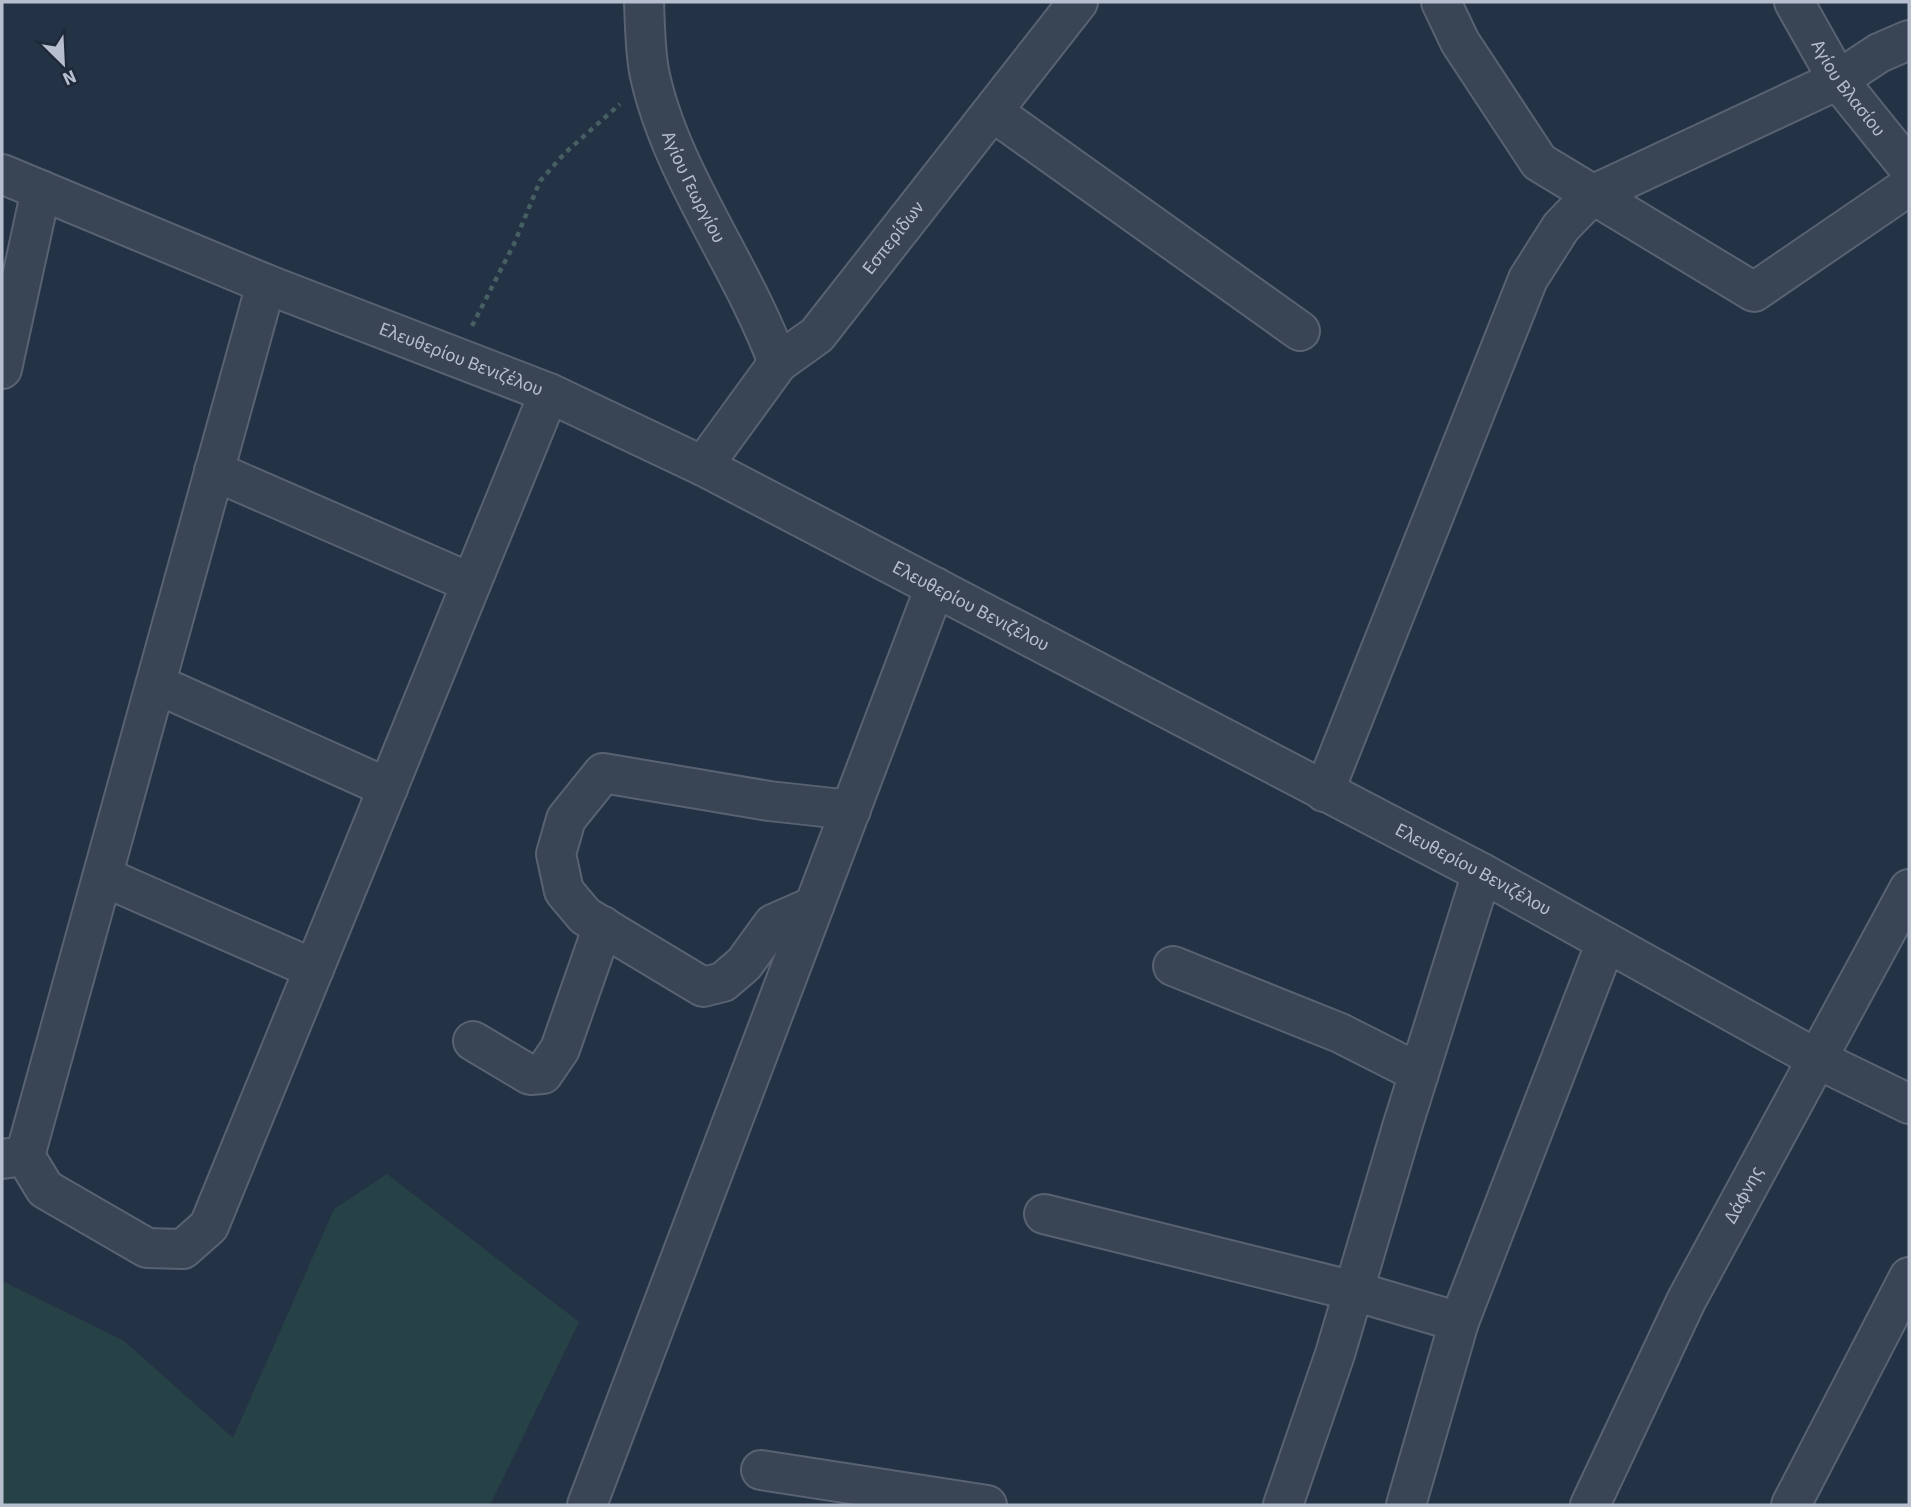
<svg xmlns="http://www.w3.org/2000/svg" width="1911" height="1507" viewBox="0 0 1911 1507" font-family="'Source Sans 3',sans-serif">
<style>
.green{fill:#274246}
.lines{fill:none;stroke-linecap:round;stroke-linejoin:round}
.minor-casing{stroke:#586272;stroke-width:42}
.path{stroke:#455f62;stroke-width:4.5;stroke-dasharray:5 5;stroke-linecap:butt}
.minor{stroke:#394454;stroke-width:38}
.labels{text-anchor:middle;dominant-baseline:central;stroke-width:5;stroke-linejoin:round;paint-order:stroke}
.street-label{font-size:19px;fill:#b7bfce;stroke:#1e293a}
</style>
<rect width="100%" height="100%" fill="#243245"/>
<path class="green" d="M 387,1174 L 579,1322 L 490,1505 L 2,1505 L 2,1281 L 124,1341 L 233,1438 L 334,1209 Z"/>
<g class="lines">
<defs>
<g id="minor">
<path id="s1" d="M 644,2 C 645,25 645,48 649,71 C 669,171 743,266 778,363"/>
<path d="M 1441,2 L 1460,42 L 1539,162 L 1754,292 L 1909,186"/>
<path id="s2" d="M 1794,2 L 1838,80 L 1909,168"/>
<path d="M 993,112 L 1300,331"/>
<path id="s3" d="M 2,174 L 266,284 L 549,393 L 703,466 L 1482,873 L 1817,1059 L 1909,1104"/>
<path d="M 2,369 L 41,190"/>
<path id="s4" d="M 703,466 L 778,363 L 817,335 L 1078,2"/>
<path d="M 214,471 L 471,583"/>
<path d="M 156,684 L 388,788"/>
<path d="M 1324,792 L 1528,279 L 1561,227 L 1592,195 L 1838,80 L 1879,53 L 1909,40"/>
<path d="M 104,877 L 314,969"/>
<path d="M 814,906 L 773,924 L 744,964 L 723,982 L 703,987 L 585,916 L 564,891 L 556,854 L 566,819 L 603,773 L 769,801 L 851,810"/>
<path d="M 1173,966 L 1340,1033 L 1419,1073"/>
<path d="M 473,1041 L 530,1075 L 543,1074 L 560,1049 L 603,926"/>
<path d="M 25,1156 L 266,284"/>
<path d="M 2,1159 L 25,1156 L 45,1189 L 147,1248 L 183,1249 L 209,1226 L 549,393"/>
<path d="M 1044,1214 L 1354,1291 L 1459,1322"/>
<path d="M 761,1470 L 987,1505"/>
<path d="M 587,1505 L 935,587"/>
<path d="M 1283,1505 L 1335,1354 L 1403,1124 L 1482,873"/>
<path d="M 1406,1505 L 1459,1322 L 1606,942"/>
<path id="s5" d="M 1590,1505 L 1686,1301 L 1909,889"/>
<path d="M 1791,1505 L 1909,1277"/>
</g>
</defs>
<use href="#minor" class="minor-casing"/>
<path class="path" d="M 472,326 L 514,244 L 540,181 L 565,153 L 620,104"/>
<use href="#minor" class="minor"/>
</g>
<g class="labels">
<g class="street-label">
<text stroke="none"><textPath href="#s2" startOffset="102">Αγίου Βλασίου</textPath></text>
<text stroke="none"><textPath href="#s1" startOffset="194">Αγίου Γεωργίου</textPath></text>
<text stroke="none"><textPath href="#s4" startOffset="299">Εσπερίδων</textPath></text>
<text stroke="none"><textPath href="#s3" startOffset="495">Ελευθερίου Βενιζέλου</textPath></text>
<text stroke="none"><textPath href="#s3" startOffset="1062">Ελευθερίου Βενιζέλου</textPath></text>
<text stroke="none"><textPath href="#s3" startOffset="1629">Ελευθερίου Βενιζέλου</textPath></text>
<text stroke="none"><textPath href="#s5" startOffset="346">Δάφνης</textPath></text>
</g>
</g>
<rect width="1911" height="1507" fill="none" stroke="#b7bfce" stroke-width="7"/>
<g transform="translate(63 63) rotate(156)" stroke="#1e293a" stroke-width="5" paint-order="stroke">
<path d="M0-5L12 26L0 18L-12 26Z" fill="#b7bfce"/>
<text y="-10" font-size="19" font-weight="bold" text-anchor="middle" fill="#b7bfce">N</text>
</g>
</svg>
